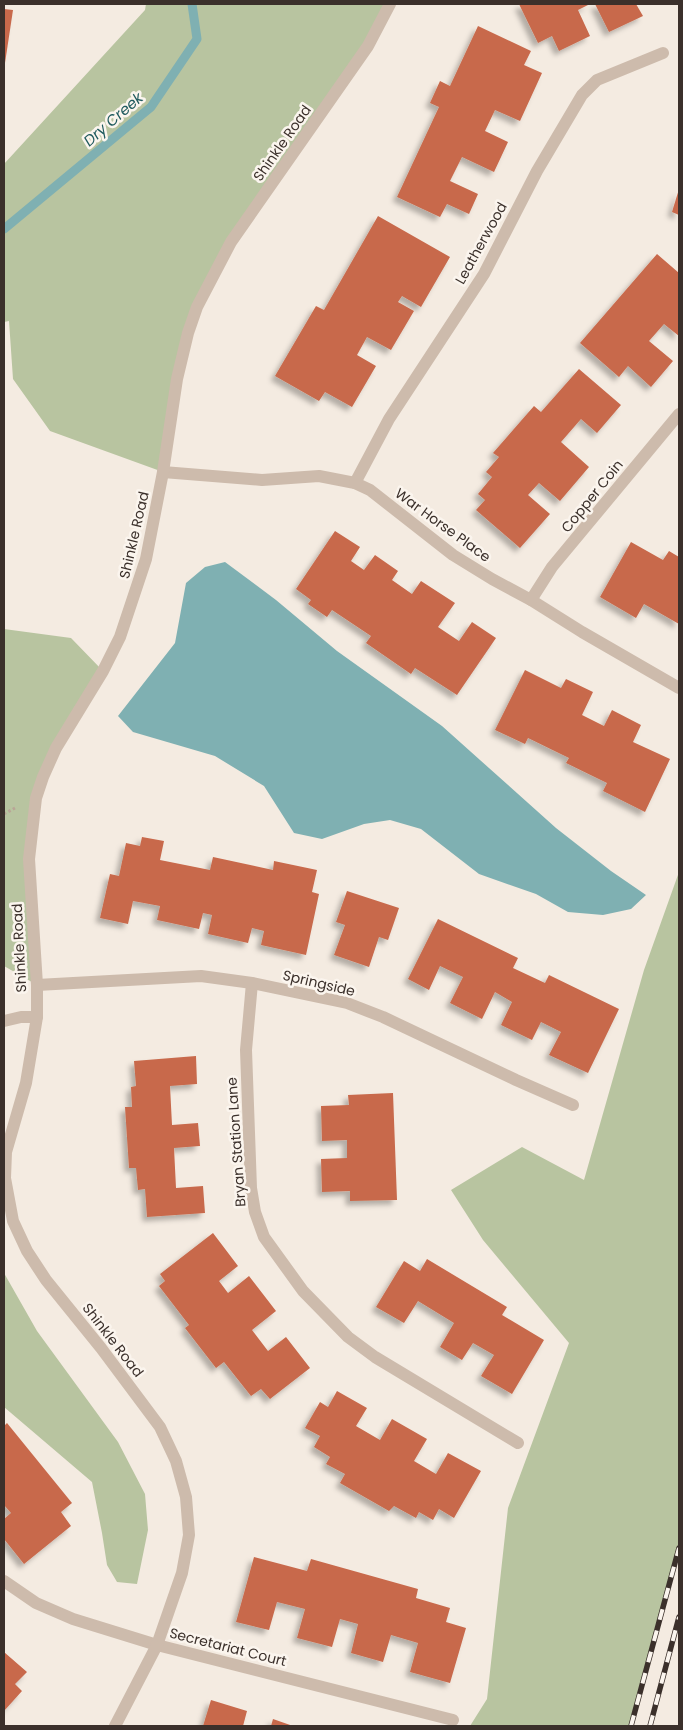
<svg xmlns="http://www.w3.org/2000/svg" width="683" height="1730" viewBox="0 0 683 1730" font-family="Poppins,sans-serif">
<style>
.green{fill:#b8c4a0}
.water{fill:#7fb0b2}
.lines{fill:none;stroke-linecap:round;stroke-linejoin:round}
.stream{stroke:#7fb0b2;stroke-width:9}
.building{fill:#c8694b;filter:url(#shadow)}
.path{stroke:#b9a596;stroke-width:3;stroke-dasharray:2.5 2.5;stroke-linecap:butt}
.minor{stroke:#cdbbac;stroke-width:12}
.rail-casing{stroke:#3b302b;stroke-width:5.5}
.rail{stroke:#fbf5ee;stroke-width:4;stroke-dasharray:11;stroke-linecap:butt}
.labels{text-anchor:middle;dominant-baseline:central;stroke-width:5;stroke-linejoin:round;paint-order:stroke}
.street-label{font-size:14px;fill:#3b302b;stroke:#fbf5ee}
.water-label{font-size:15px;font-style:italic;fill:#1f5a5e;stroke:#fbf5ee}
</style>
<defs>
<filter id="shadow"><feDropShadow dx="-4.5" dy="4.5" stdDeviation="2.5" flood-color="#0004"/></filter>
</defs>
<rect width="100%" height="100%" fill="#f4ebe1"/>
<g class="green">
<path d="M 146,4 L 390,4 L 231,242 L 197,307 L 163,472 L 50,431 L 13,379 L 9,321 L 4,322 L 4,164 L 145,10 Z"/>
<path d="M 4,629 L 71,638 L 103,671 L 43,777 L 29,859 L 37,985 L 4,966 Z"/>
<path d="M 679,872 L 679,1548 L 631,1726 L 470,1726 L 487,1699 L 508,1508 L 569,1343 L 483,1240 L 451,1190 L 522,1147 L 584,1180 L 644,970 Z"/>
<path d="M 4,1273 L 37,1331 L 118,1442 L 145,1494 L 148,1530 L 137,1584 L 117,1582 L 107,1565 L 102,1533 L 92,1482 L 4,1407 Z"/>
</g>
<path class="water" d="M 225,562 L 276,600 L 337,651 L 442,726 L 556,828 L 611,871 L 646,895 L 631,909 L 603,915 L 568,912 L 536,894 L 479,874 L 421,829 L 390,820 L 364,824 L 322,839 L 294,833 L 264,786 L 215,756 L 133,732 L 118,716 L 175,643 L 186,583 L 205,567 Z"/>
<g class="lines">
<path class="stream" d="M 4,229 L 151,107 L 197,39 L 192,4"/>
</g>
<g class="building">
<path d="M 519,4 L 590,4 L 578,10 L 590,36 L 559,51 L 552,36 L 538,43 Z"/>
<path d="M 595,4 L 636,4 L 643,16 L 609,32 Z"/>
<path d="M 4,9 L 13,10 L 5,63 L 4,63 Z"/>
<path d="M 478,26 L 531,51 L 524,65 L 542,73 L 520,121 L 495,110 L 485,131 L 508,142 L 494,172 L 462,157 L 450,181 L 478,194 L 469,214 L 447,204 L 440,217 L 397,197 L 439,107 L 430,103 L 440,81 L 450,86 Z"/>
<path d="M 679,189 L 679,215 L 672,212 Z"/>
<path d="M 378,216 L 450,257 L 421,307 L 402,296 L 398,302 L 414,311 L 391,350 L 367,337 L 357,355 L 376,366 L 352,407 L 325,392 L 319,401 L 275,376 L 316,306 L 324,310 Z"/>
<path d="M 657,254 L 679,273 L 679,336 L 664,324 L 649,341 L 673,361 L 651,387 L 628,366 L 619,377 L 580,343 Z"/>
<path d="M 579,369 L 621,405 L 597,433 L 581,419 L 561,442 L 589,467 L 560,501 L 539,483 L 528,495 L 550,514 L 520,548 L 476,510 L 485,500 L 478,494 L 492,477 L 486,472 L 499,457 L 493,453 L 534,406 L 541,412 Z"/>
<path d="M 335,531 L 360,547 L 351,561 L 364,570 L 375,555 L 398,571 L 392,580 L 412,594 L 421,581 L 455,603 L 438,627 L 459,641 L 472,622 L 496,638 L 457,695 L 415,668 L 411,674 L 366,643 L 371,636 L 332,610 L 327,617 L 308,604 L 311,600 L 296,589 Z"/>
<path d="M 631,542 L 663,560 L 669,551 L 679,557 L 679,624 L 644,604 L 636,618 L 600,597 Z"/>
<path d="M 525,670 L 561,688 L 566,679 L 593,692 L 582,715 L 604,726 L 612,710 L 641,725 L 633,742 L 670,759 L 645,812 L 603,791 L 607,783 L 566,763 L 569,758 L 528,738 L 525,744 L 495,730 Z"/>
<path d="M 142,837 L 164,841 L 160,860 L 210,870 L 213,857 L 273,870 L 274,861 L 317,870 L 312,892 L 319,894 L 306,955 L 261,945 L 264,931 L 252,928 L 248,943 L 208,934 L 212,915 L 203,913 L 199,929 L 157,920 L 160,906 L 133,901 L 128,924 L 100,918 L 110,874 L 119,876 L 126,843 L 140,846 Z"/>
<path d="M 347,891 L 399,908 L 388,940 L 379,937 L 369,967 L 334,955 L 345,925 L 336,922 Z"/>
<path d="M 438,919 L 518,958 L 513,968 L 545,983 L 549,975 L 619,1009 L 588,1073 L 549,1055 L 561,1032 L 541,1022 L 532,1040 L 501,1025 L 512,1002 L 495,992 L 482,1019 L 450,1003 L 463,977 L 440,966 L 429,990 L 408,979 Z"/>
<path d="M 196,1056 L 197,1084 L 170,1086 L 172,1125 L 198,1123 L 200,1146 L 174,1148 L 176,1188 L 203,1186 L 205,1213 L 147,1217 L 145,1189 L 138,1190 L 136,1168 L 129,1168 L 125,1107 L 132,1107 L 131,1087 L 136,1086 L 134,1061 Z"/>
<path d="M 393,1093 L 397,1200 L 350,1201 L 350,1191 L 322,1192 L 321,1159 L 347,1158 L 347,1140 L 322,1141 L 321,1106 L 349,1105 L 348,1095 Z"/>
<path d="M 213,1233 L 238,1266 L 219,1281 L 228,1293 L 249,1276 L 276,1311 L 252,1330 L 268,1351 L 286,1337 L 310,1368 L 270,1399 L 261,1389 L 251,1396 L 224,1362 L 216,1368 L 185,1328 L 189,1325 L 159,1286 L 165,1281 L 160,1274 Z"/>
<path d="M 427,1259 L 507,1307 L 502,1315 L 544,1340 L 512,1394 L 481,1376 L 494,1355 L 473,1343 L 462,1360 L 440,1347 L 454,1323 L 418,1301 L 404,1323 L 376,1307 L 404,1261 L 420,1271 Z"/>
<path d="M 337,1391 L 367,1408 L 356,1426 L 380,1440 L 392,1419 L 427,1439 L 414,1461 L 436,1474 L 448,1453 L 481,1471 L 454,1518 L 439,1509 L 433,1520 L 419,1512 L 416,1518 L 394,1506 L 389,1511 L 340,1483 L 345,1474 L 326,1464 L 330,1457 L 314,1447 L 320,1436 L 305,1428 L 320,1402 L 328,1407 Z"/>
<path d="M 7,1423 L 72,1503 L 61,1512 L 71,1526 L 24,1564 L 4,1539 L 4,1519 L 11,1513 L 4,1505 L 4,1426 Z"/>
<path d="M 254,1557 L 307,1571 L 311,1559 L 418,1589 L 416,1598 L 450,1608 L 446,1622 L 466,1628 L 450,1683 L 410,1672 L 418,1643 L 391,1635 L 383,1662 L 351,1653 L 358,1624 L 340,1619 L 332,1647 L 297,1638 L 305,1609 L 277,1602 L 269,1630 L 236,1622 Z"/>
<path d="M 4,1652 L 27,1672 L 15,1684 L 22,1691 L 4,1711 Z"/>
<path d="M 211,1700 L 247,1711 L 243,1726 L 203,1726 Z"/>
<path d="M 273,1719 L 293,1726 L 271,1726 Z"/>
</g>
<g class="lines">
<path class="path" d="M 4,814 L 15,808"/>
<g class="minor">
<path d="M 163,472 L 262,480 L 319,476 L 355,483 L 370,490 L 453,555 L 492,579 L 531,600 L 582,632 L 679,688"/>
<path d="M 355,483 L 389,419 L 484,274 L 537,171 L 582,95 L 597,80 L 663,53"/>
<path d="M 531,600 L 552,567 L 679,414"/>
<path d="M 252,983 L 246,1050 L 251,1188 L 255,1212 L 264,1237 L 303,1291 L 348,1337 L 375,1357 L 518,1443"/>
<path d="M 37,985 L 201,976 L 252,983 L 347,1003 L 383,1017 L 516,1080 L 573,1105"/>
<path d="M 4,1021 L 21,1017 L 37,1017"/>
<path d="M 4,1581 L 36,1603 L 73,1619 L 157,1645 L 453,1720"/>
<path d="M 115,1726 L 157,1645 L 182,1573 L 189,1535 L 186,1497 L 176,1461 L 160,1427 L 101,1348 L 46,1280 L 27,1251 L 13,1221 L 5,1178 L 6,1152 L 26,1083 L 37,1017 L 37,985 L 29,859 L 36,798 L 43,777 L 56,748 L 103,671 L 120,637 L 146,559 L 163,472 L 177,379 L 188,333 L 197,307 L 231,242 L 368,46 L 390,4"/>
</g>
<defs>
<g id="rail">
<path d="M 631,1726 L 679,1548"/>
<path d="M 650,1726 L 679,1617"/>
</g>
</defs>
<use href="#rail" class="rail-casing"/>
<use href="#rail" class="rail"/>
</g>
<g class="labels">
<g class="street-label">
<text transform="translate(282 143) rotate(-55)">Shinkle Road</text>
<text transform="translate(481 243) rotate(-61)">Leatherwood</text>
<text transform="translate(592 496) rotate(-51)">Copper Coin</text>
<text transform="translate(443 525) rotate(36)">War Horse Place</text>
<text transform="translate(134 535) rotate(-77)">Shinkle Road</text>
<text transform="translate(19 948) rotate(-93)">Shinkle Road</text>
<text transform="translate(319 983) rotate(13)">Springside</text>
<text transform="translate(236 1142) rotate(-94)">Bryan Station Lane</text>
<text transform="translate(113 1340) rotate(52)">Shinkle Road</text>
<text transform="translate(228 1647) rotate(14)">Secretariat Court</text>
</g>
<g class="water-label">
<text transform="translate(113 119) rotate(-41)">Dry Creek</text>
</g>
</g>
<rect width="683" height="1730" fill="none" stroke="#3b302b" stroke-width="10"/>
</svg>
